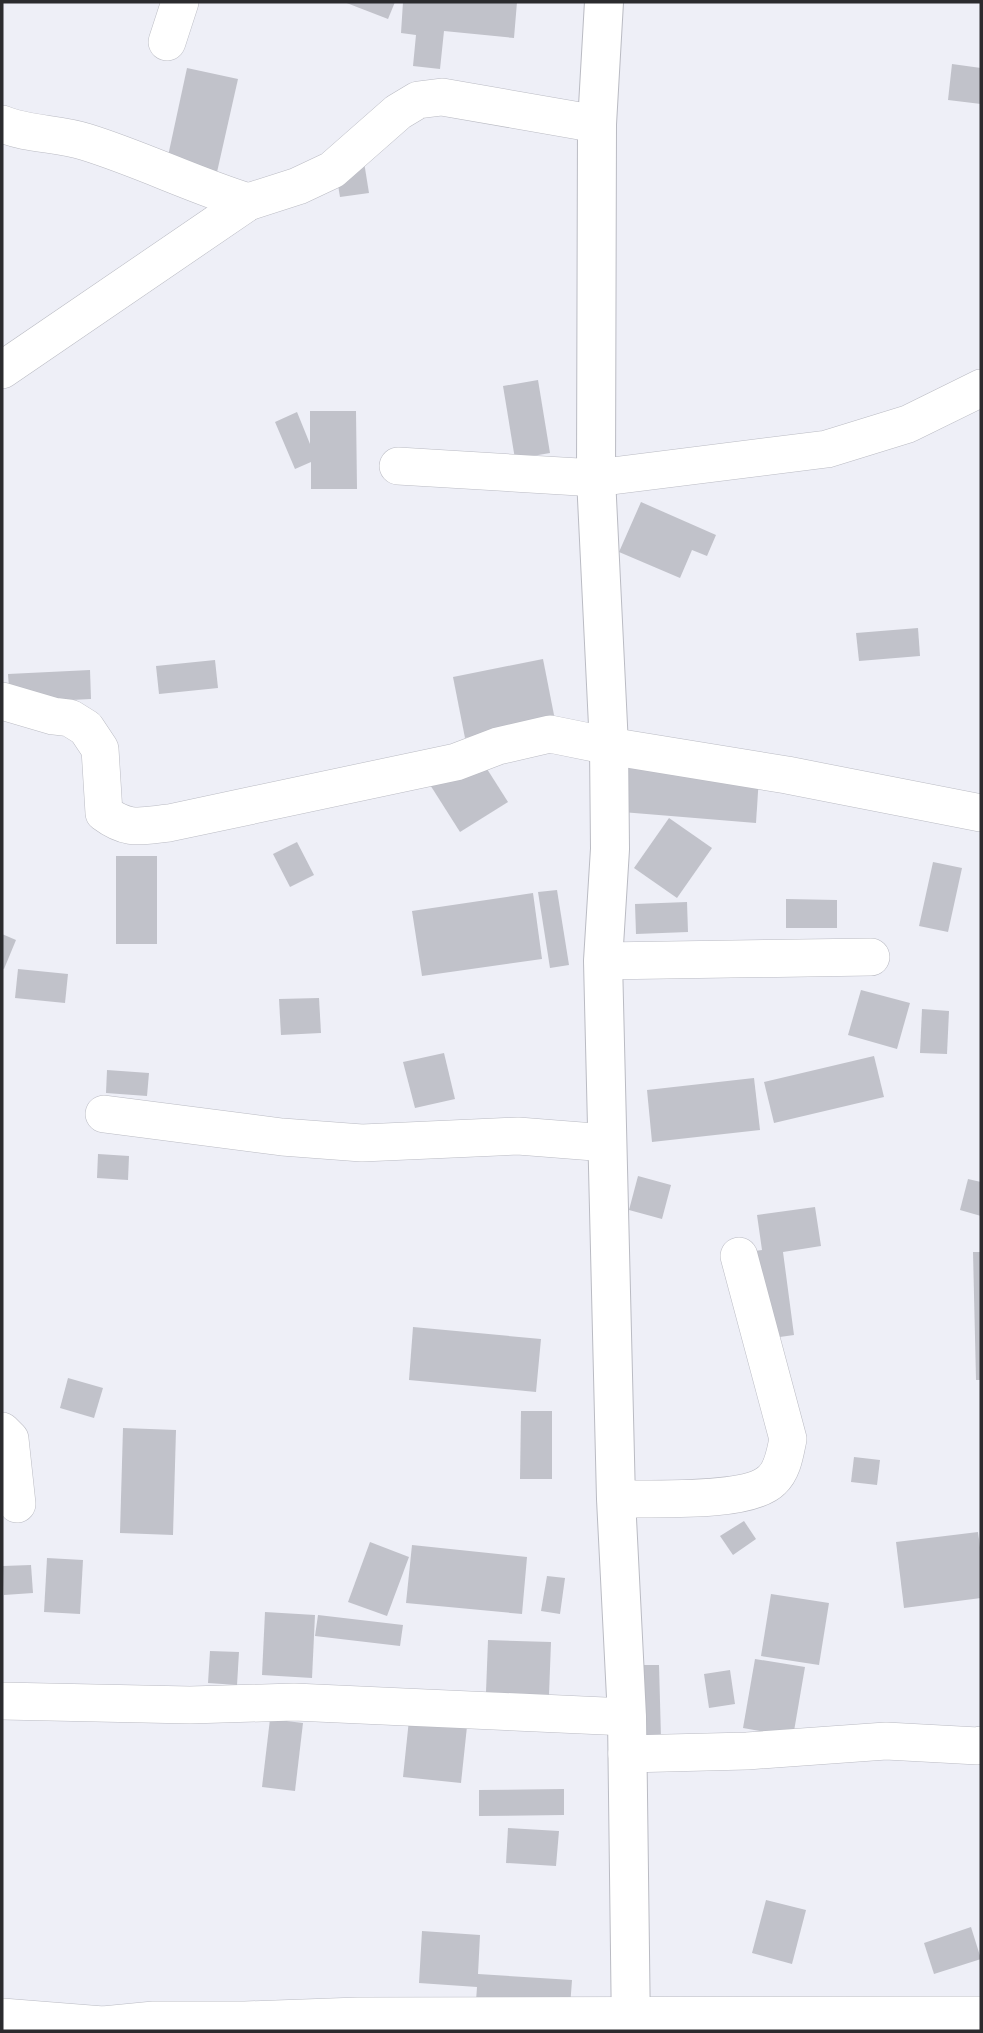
<svg xmlns="http://www.w3.org/2000/svg" width="983" height="2033" viewBox="0 0 983 2033" font-family="Mulish,sans-serif">
<style>
.building{fill:#c1c2ca}
.lines{fill:none;stroke-linecap:round;stroke-linejoin:round}
.minor-casing{stroke:#babbc3;stroke-width:38}
.tertiary-casing{stroke:#babbc3;stroke-width:40}
.minor{stroke:#fff;stroke-width:37}
.tertiary{stroke:#fff;stroke-width:38}
</style>
<rect width="100%" height="100%" fill="#eeeff7"/>
<g class="building">
<path d="M 344,2 L 395,2 L 388,19 Z"/>
<path d="M 403,2 L 517,2 L 514,38 L 444,31 L 440,69 L 413,66 L 416,35 L 401,33 Z"/>
<path d="M 952,64 L 981,68 L 981,104 L 948,100 Z"/>
<path d="M 187,68 L 238,79 L 215,181 L 165,170 Z"/>
<path d="M 364,162 L 369,193 L 340,197 L 335,167 Z"/>
<path d="M 538,380 L 550,453 L 515,459 L 503,386 Z"/>
<path d="M 310,411 L 356,411 L 357,489 L 311,489 L 311,462 L 295,469 L 275,422 L 297,412 L 310,444 Z"/>
<path d="M 641,502 L 716,535 L 707,556 L 692,550 L 680,578 L 619,552 Z"/>
<path d="M 918,628 L 920,656 L 859,661 L 856,633 Z"/>
<path d="M 543,659 L 555,720 L 465,738 L 453,677 Z"/>
<path d="M 215,660 L 218,688 L 159,694 L 156,666 Z"/>
<path d="M 90,670 L 91,699 L 10,703 L 8,674 Z"/>
<path d="M 475,750 L 508,802 L 460,832 L 427,780 Z"/>
<path d="M 625,766 L 759,777 L 756,823 L 622,812 Z"/>
<path d="M 669,818 L 712,848 L 677,898 L 634,868 Z"/>
<path d="M 297,842 L 314,875 L 290,887 L 273,854 Z"/>
<rect x="116" y="856" width="41" height="88"/>
<path d="M 933,862 L 962,868 L 948,932 L 919,926 Z"/>
<path d="M 557,890 L 569,965 L 550,968 L 538,892 Z"/>
<path d="M 533,893 L 542,959 L 422,976 L 412,911 Z"/>
<path d="M 786,899 L 837,900 L 837,928 L 786,928 Z"/>
<path d="M 687,902 L 688,932 L 636,934 L 635,904 Z"/>
<path d="M 2,934 L 16,940 L 4,969 L 2,968 Z"/>
<path d="M 18,969 L 68,974 L 65,1003 L 15,998 Z"/>
<path d="M 861,990 L 910,1003 L 897,1049 L 848,1035 Z"/>
<path d="M 319,998 L 321,1033 L 281,1035 L 279,999 Z"/>
<path d="M 922,1009 L 949,1011 L 947,1054 L 920,1053 Z"/>
<path d="M 444,1053 L 455,1099 L 415,1108 L 403,1062 Z"/>
<path d="M 874,1056 L 884,1097 L 774,1123 L 764,1082 Z"/>
<path d="M 107,1070 L 149,1073 L 147,1096 L 106,1093 Z"/>
<path d="M 754,1078 L 760,1130 L 652,1142 L 647,1090 Z"/>
<path d="M 98,1154 L 129,1156 L 128,1180 L 97,1178 Z"/>
<path d="M 638,1176 L 671,1185 L 662,1219 L 629,1210 Z"/>
<path d="M 968,1179 L 981,1182 L 981,1216 L 960,1210 Z"/>
<path d="M 815,1207 L 821,1246 L 783,1252 L 794,1335 L 745,1342 L 732,1254 L 762,1250 L 757,1215 Z"/>
<path d="M 973,1252 L 981,1252 L 981,1380 L 976,1380 Z"/>
<path d="M 413,1327 L 541,1339 L 536,1392 L 409,1380 Z"/>
<path d="M 68,1378 L 103,1388 L 94,1418 L 60,1408 Z"/>
<path d="M 521,1411 L 552,1411 L 552,1479 L 520,1479 Z"/>
<path d="M 123,1428 L 176,1430 L 173,1535 L 120,1533 Z"/>
<path d="M 854,1457 L 880,1460 L 877,1485 L 851,1482 Z"/>
<path d="M 744,1521 L 756,1539 L 733,1555 L 720,1536 Z"/>
<path d="M 978,1532 L 981,1555 L 981,1598 L 904,1608 L 896,1542 Z"/>
<path d="M 370,1542 L 409,1557 L 387,1616 L 348,1602 Z"/>
<path d="M 412,1545 L 527,1557 L 522,1614 L 406,1603 Z"/>
<path d="M 47,1558 L 83,1560 L 80,1614 L 44,1612 Z"/>
<path d="M 31,1565 L 33,1593 L 4,1595 L 3,1566 Z"/>
<path d="M 547,1576 L 565,1578 L 560,1614 L 541,1611 Z"/>
<path d="M 771,1594 L 829,1603 L 819,1665 L 761,1656 Z"/>
<path d="M 265,1612 L 315,1615 L 312,1678 L 262,1675 Z"/>
<path d="M 318,1615 L 403,1625 L 400,1646 L 315,1636 Z"/>
<path d="M 488,1640 L 551,1642 L 549,1695 L 486,1692 Z"/>
<path d="M 210,1651 L 239,1652 L 237,1685 L 208,1683 Z"/>
<path d="M 755,1659 L 805,1667 L 793,1737 L 743,1728 Z"/>
<path d="M 632,1665 L 659,1665 L 661,1738 L 633,1738 Z"/>
<path d="M 730,1670 L 735,1704 L 709,1708 L 704,1674 Z"/>
<path d="M 410,1710 L 468,1717 L 461,1783 L 403,1777 Z"/>
<path d="M 270,1719 L 303,1723 L 295,1791 L 262,1787 Z"/>
<path d="M 564,1789 L 564,1815 L 479,1816 L 479,1790 Z"/>
<path d="M 508,1828 L 559,1831 L 556,1866 L 506,1863 Z"/>
<path d="M 766,1900 L 806,1910 L 792,1964 L 752,1953 Z"/>
<path d="M 971,1927 L 981,1959 L 934,1974 L 924,1943 Z"/>
<path d="M 422,1931 L 480,1935 L 478,1974 L 572,1980 L 570,2007 L 476,2001 L 477,1987 L 419,1983 Z"/>
</g>
<g class="lines">
<defs>
<g id="minor">
<path d="M 167,42 L 180,2"/>
<path d="M 2,124 C 29,135 59,133 86,142 C 141,159 193,185 248,202"/>
<path d="M 2,370 L 248,202 L 298,186 L 332,170 L 398,112 L 418,100 L 442,97 L 597,124"/>
<path d="M 398,466 L 596,478 L 827,449 L 908,424 L 981,388"/>
<path d="M 2,701 L 53,716 L 70,718 L 86,728 L 100,749 L 104,813 C 128,831 140,826 169,823 L 456,762 L 498,746 L 550,734 L 609,746 L 787,775 L 981,813"/>
<path d="M 603,961 L 871,957"/>
<path d="M 104,1114 L 282,1137 L 362,1143 L 518,1136 L 607,1143"/>
<path d="M 2,1431 L 10,1439 L 17,1504"/>
<path d="M 616,1499 C 651,1498 749,1504 772,1480 C 783,1470 785,1453 788,1439 L 739,1256"/>
<path d="M 2,1701 L 190,1705 L 294,1702 L 627,1717"/>
<path d="M 627,1754 L 747,1751 L 886,1741 L 978,1746 L 981,1745"/>
<path d="M 2,2017 L 103,2025 L 154,2020 L 245,2020 L 358,2016 L 981,2015"/>
</g>
<path id="tertiary" d="M 604,2 L 597,124 L 596,478 L 609,746 L 610,849 L 603,961 L 616,1499 L 627,1717 L 631,2031"/>
</defs>
<use href="#minor" class="minor-casing"/>
<use href="#tertiary" class="tertiary-casing"/>
<use href="#minor" class="minor"/>
<use href="#tertiary" class="tertiary"/>
</g>
<rect width="983" height="2033" fill="none" stroke="#2b2b2e" stroke-width="7"/>
</svg>
